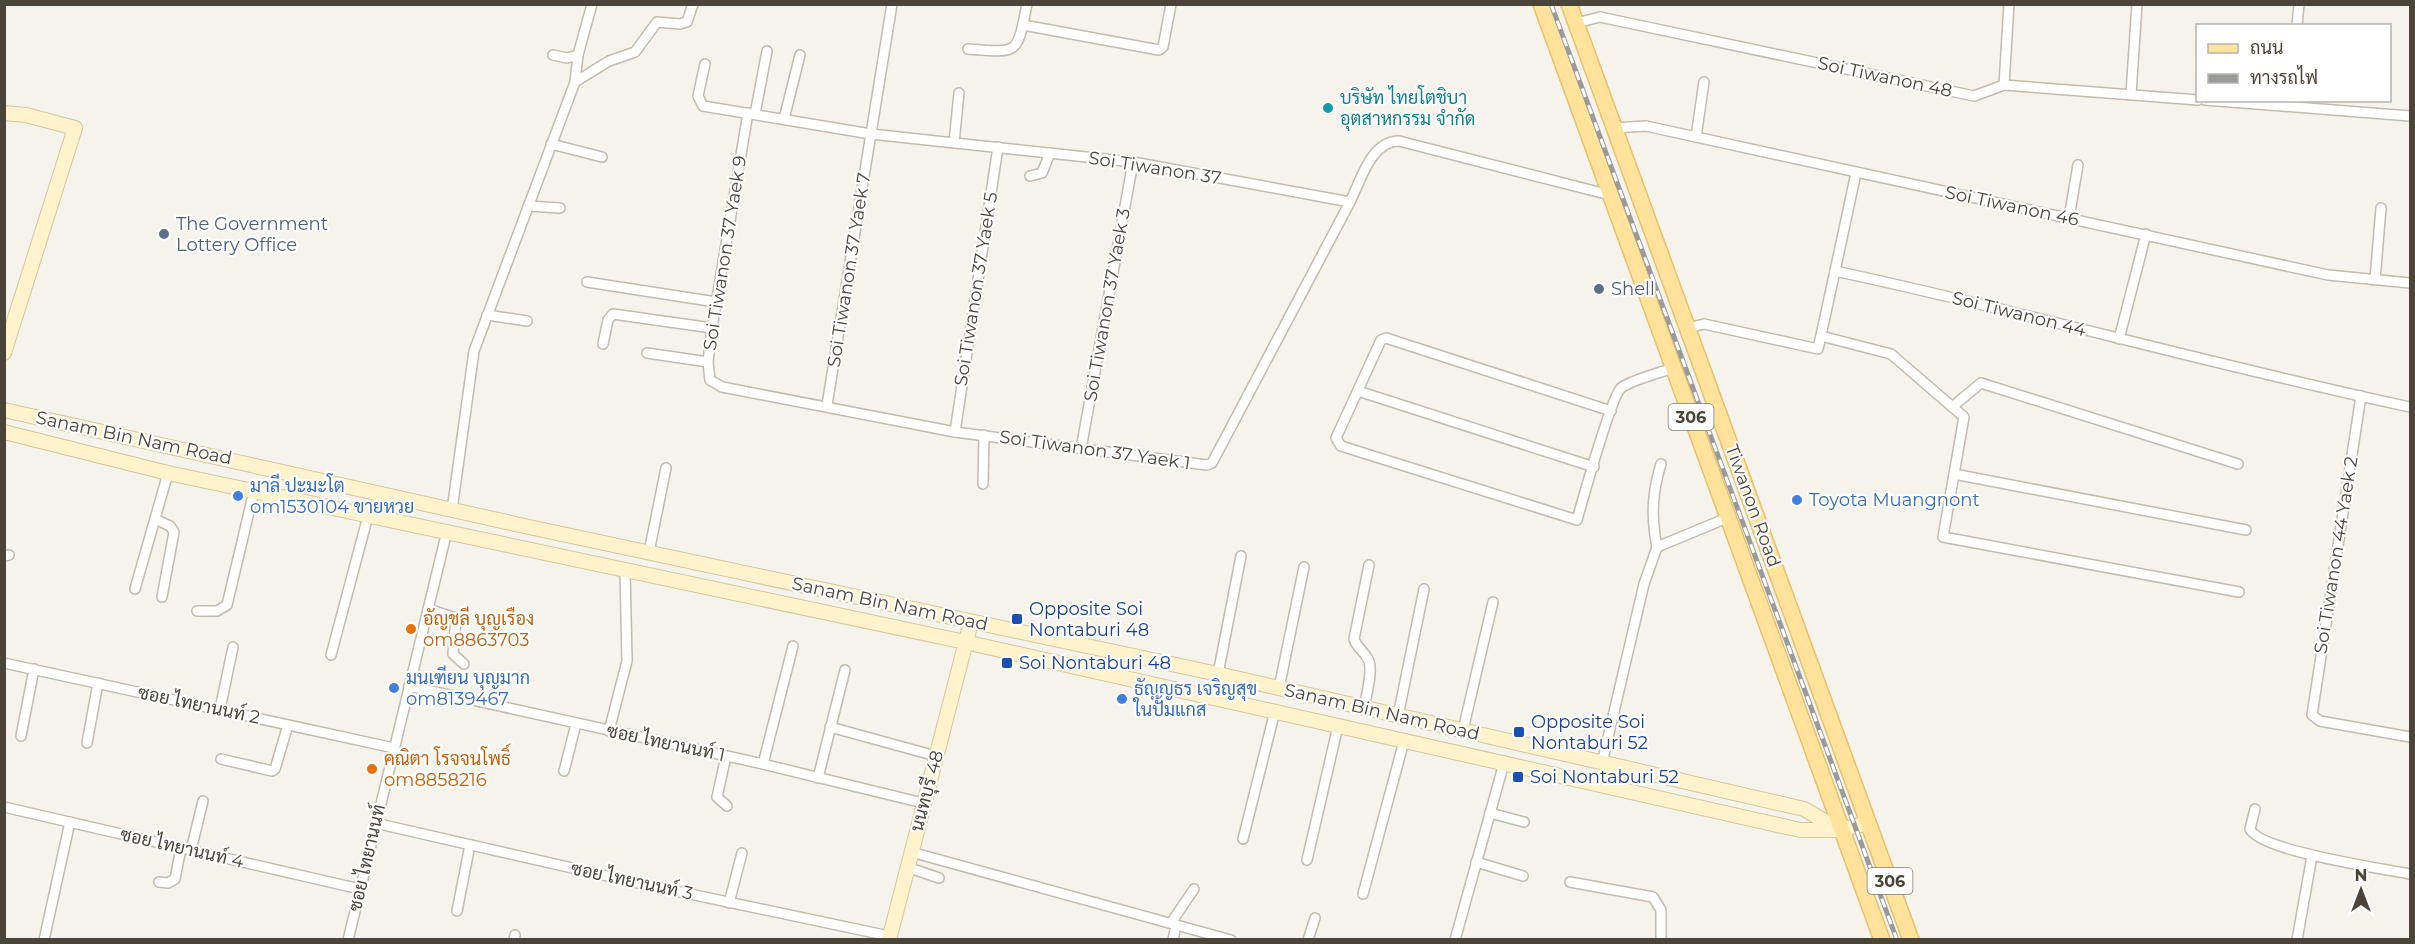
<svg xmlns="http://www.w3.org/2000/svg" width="2415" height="944" viewBox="0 0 2415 944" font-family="Montserrat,Sarabun,sans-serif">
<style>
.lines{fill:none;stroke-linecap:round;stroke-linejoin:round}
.street-casing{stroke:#c2bbae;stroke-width:12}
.secondary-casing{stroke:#d6c79b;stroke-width:16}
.primary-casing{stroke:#e6c16a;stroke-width:18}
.street{stroke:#fff;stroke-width:9}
.secondary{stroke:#fff3cd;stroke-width:14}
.primary{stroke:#ffe39c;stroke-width:15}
.rail-casing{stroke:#9a9a9a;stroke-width:5}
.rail{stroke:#fff;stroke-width:3;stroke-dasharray:9;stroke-linecap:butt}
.culture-dot{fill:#0f9aa8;stroke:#fff;stroke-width:2}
.service-dot{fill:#5c6f8a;stroke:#fff;stroke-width:2}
.shop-dot{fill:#3f7fe0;stroke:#fff;stroke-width:2}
.transit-dot{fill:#1a4fb4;stroke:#fff;stroke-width:2}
.food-dot{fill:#e8710a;stroke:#fff;stroke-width:2}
.labels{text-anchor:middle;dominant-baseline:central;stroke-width:4.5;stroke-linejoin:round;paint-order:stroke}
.shield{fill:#fff;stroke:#817c74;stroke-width:1.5}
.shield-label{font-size:16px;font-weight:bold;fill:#4b4439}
.street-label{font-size:18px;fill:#4b4439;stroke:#fff}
.culture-label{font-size:18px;fill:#0d838f;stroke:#fff;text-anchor:start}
.service-label{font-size:18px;fill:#4e5e75;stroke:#fff;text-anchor:start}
.shop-label{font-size:18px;fill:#366cbe;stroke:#fff;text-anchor:start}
.transit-label{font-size:18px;fill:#164399;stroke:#fff;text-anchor:start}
.food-label{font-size:18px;fill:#c56008;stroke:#fff;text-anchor:start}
</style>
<rect width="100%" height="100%" fill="#f6f3ec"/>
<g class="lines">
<defs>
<g id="street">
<path d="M 1576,23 L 1600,17 L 1974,96 L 2004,85 L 2198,100"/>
<path d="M 1023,25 L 1159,50 L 1163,47 L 1171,4"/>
<path d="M 2297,26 L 2299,4"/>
<path d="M 968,49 C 1019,53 1017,55 1027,4"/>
<path d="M 553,55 L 567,58 L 578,55 L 592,4"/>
<path d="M 705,64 L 698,96 L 703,106 L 871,134 L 1133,162 L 1350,202 C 1361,180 1371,141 1399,141 L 1610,195"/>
<path d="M 575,82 L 609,61 L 635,52 L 657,22 L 680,24 L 687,22 L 693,4"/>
<path d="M 2004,85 L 2009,4"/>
<path d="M 2131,94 L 2137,4"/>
<path d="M 2205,100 L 2410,116"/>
<path d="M 748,113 L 712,328 L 708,362 L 710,380 L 722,387 L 955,432 L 1207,465 L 1212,463 L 1350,202"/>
<path d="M 755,114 L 767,51"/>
<path d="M 784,119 L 800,55"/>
<path d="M 1614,128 L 1646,126 L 2328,275 L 2410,283"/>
<path d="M 1696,137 L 1704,82"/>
<path d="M 954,143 L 959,93"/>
<path d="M 551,144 L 602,157"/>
<path d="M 1030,176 L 1042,173 L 1050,153"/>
<path d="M 528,206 L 560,208"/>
<path d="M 2069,218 L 2078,165"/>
<path d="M 1835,271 L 1856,173"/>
<path d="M 2375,280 L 2381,208"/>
<path d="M 587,282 L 716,302"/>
<path d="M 487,315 L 527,321"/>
<path d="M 1688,328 L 1704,324 L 1818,349 L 1835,271 C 2027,312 2217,366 2410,407"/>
<path d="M 1821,336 L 1891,354 L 1964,417 L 1943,537 L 2239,592"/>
<path d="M 2119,339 L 2146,234"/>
<path d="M 603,344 L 608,320 L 613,314 L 712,328"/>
<path d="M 647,353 L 708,362"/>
<path d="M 1358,391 L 1594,467"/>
<path d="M 2361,396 L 2312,715 L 2320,721 L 2410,737"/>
<path d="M 827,405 L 892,4"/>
<path d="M 1952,407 L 1981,383 L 2238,464"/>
<path d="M 1611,411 L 1386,338 L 1381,340 L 1336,438 L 1341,446 L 1577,520 C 1583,499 1611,397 1621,388 C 1631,380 1660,373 1673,368"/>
<path d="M 955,432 L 998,147"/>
<path d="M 1081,449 L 1133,162"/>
<path d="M 1954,474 L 2246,530"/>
<path d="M 983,484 L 984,435"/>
<path d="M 452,510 L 474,351 L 575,82 L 578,55"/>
<path d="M 155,519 L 170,526 L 174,532 L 162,597"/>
<path d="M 1657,547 C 1651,517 1652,493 1661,464"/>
<path d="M 1657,547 L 1727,518"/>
<path d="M 649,552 L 666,468"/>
<path d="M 4,556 L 9,555"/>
<path d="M 135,589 L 168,473"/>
<path d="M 428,609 L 456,618 L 453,654 L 464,664"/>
<path d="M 197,611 L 217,611 L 227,605 L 254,491"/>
<path d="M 331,655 L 368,516"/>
<path d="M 4,663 L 394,748"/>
<path d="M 1218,674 L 1241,556"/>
<path d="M 409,686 L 763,764 L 923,803"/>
<path d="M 1279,688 L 1304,567"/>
<path d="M 1364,708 C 1366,695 1374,670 1368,659 C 1363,650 1357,648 1354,639 L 1369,565"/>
<path d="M 220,709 L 233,647"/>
<path d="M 1398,716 L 1424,589"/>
<path d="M 830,727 L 936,756"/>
<path d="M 1463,730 L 1493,602"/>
<path d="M 609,731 L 627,661 L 625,570"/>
<path d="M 21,736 L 34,669"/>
<path d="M 87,743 L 98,683"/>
<path d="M 726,756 L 717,797 L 727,806"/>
<path d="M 221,759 L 272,771 L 275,769 L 288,725"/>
<path d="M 1602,763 L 1644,584 L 1657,547"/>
<path d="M 763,764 L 793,646"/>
<path d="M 564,771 L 576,724"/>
<path d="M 818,778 L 845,670"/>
<path d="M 4,807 L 360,889"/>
<path d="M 2255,809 L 2250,829 C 2260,851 2384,869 2410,874"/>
<path d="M 1490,813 L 1524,822"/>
<path d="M 375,823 L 638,883 L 889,936"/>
<path d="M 1243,839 L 1275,711"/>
<path d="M 191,850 L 203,801"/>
<path d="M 911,852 L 1231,940"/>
<path d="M 1307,860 L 1338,726"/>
<path d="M 1476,862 L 1523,876"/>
<path d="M 907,867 L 939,878"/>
<path d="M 159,882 L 168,883 L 175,879 L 181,848"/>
<path d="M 1570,882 L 1653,897 L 1661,910 L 1661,940"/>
<path d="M 1363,894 L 1404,741"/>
<path d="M 729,903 L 742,853"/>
<path d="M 457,911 L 470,845"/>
<path d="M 1171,923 L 1194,889"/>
<path d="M 44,940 L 70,822"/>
<path d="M 348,940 L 447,531"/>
<path d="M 514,940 L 515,935"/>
<path d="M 1173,940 L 1176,925"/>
<path d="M 1308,940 L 1315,918"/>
<path d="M 1455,940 L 1504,763"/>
<path d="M 2297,940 L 2312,856"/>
</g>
<g id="secondary">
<path d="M 4,113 L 26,115 L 75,128 L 4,353"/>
<path d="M 4,410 L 529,527 L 1218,674 L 1804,809 L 1838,829"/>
<path d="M 4,432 L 168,473 L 965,642 L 1800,830 L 1840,830 L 1868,823"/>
<path d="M 889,940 L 971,622"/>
</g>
<g id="primary">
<path d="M 1541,4 L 1882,940"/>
<path d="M 1569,4 L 1911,940"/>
</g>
</defs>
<use href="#street" class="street-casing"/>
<use href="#secondary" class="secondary-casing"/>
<use href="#primary" class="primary-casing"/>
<use href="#street" class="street"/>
<use href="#secondary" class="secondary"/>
<use href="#primary" class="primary"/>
<defs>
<path id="rail" d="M 1551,4 L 1897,940"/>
</defs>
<use href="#rail" class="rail-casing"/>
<use href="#rail" class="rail"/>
</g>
<circle class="culture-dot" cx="1328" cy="108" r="6"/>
<g class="service-dot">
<circle cx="164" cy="234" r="6"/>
<circle cx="1599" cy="289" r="6"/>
</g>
<g class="shop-dot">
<circle cx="238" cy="496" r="6"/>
<circle cx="1797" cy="500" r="6"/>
<circle cx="394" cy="688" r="6"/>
<circle cx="1122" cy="699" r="6"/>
</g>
<g class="transit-dot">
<rect x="1011" y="613" width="12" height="12" rx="3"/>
<rect x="1001" y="657" width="12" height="12" rx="3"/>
<rect x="1513" y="726" width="12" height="12" rx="3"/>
<rect x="1512" y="771" width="12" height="12" rx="3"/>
</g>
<g class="food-dot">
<circle cx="411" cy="629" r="6"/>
<circle cx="372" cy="769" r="6"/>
</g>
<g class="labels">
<g class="shield">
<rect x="1668.5" y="404" width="45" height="26" rx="4.5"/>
<rect x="1867.5" y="868" width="45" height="26" rx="4.5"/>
</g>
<g class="shield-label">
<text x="1691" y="417">306</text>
<text x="1890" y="881">306</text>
</g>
<g class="street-label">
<text transform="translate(1885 77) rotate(12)">Soi Tiwanon 48</text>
<text transform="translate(1155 168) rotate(9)">Soi Tiwanon 37</text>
<text transform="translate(2012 206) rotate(12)">Soi Tiwanon 46</text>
<text transform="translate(725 253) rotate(-81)">Soi Tiwanon 37 Yaek 9</text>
<text transform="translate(849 270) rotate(-81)">Soi Tiwanon 37 Yaek 7</text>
<text transform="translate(976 289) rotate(-81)">Soi Tiwanon 37 Yaek 5</text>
<text transform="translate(1107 305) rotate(-80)">Soi Tiwanon 37 Yaek 3</text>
<text transform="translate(2019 314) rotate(14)">Soi Tiwanon 44</text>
<text transform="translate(134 438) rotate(12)">Sanam Bin Nam Road</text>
<text transform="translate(1095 450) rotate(8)">Soi Tiwanon 37 Yaek 1</text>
<text transform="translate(1753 506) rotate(70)">Tiwanon Road</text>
<text transform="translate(2336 555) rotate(-81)">Soi Tiwanon 44 Yaek 2</text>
<text transform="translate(890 604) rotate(12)">Sanam Bin Nam Road</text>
<text transform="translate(199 705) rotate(12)">ซอย ไทยานนท์ 2</text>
<text transform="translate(1382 712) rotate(13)">Sanam Bin Nam Road</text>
<text transform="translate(666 743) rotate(12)">ซอย ไทยานนท์ 1</text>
<text transform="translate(927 791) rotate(-75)">นนทบุรี 48</text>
<text transform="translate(182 848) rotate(13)">ซอย ไทยานนท์ 4</text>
<text transform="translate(367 858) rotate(-77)">ซอย ไทยานนท์</text>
<text transform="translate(632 881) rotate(12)">ซอย ไทยานนท์ 3</text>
</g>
<g class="culture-label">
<text x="1340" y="98">บริษัท ไทยโตชิบา<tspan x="1340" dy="21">อุตสาหกรรม จำกัด</tspan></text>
</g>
<g class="service-label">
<text x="176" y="224">The Government<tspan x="176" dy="21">Lottery Office</tspan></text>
<text x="1611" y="289">Shell</text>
</g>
<g class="shop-label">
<text x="250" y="486">มาลี ปะมะโต<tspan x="250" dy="21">om1530104 ขายหวย</tspan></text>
<text x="1809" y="500">Toyota Muangnont</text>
<text x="406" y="678">มนเฑียน บุญมาก<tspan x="406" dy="21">om8139467</tspan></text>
<text x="1134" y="689">ธัญญธร เจริญสุข<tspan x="1134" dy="21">ในปั้มแกส</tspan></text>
</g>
<g class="transit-label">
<text x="1029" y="609">Opposite Soi<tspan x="1029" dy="21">Nontaburi 48</tspan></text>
<text x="1019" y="663">Soi Nontaburi 48</text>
<text x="1531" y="722">Opposite Soi<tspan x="1531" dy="21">Nontaburi 52</tspan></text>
<text x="1530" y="777">Soi Nontaburi 52</text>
</g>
<g class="food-label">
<text x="423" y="619">อัญชลี บุญเรือง<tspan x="423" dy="21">om8863703</tspan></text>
<text x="384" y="759">คณิตา โรจจนโพธิ์<tspan x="384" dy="21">om8858216</tspan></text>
</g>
</g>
<rect width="2415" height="944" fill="none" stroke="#4b4439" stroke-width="12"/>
<rect x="2196" y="24" width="195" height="78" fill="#ffffff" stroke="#b7b4b0" stroke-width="1.5"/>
<rect x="2208" y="44" width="30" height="9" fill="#ffe39c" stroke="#b7b4b0" stroke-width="1.5"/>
<text x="2250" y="54" font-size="18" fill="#4b4439">ถนน</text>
<rect x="2208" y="74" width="30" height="9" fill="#9a9a9a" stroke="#b7b4b0" stroke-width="1.5"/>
<text x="2250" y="84" font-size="18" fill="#4b4439">ทางรถไฟ</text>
<g transform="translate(2361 890)" stroke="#ffffff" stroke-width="4.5" paint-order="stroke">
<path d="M0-4.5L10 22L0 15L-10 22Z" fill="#4b4439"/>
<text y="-9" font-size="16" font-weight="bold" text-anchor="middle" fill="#4b4439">N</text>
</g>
</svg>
